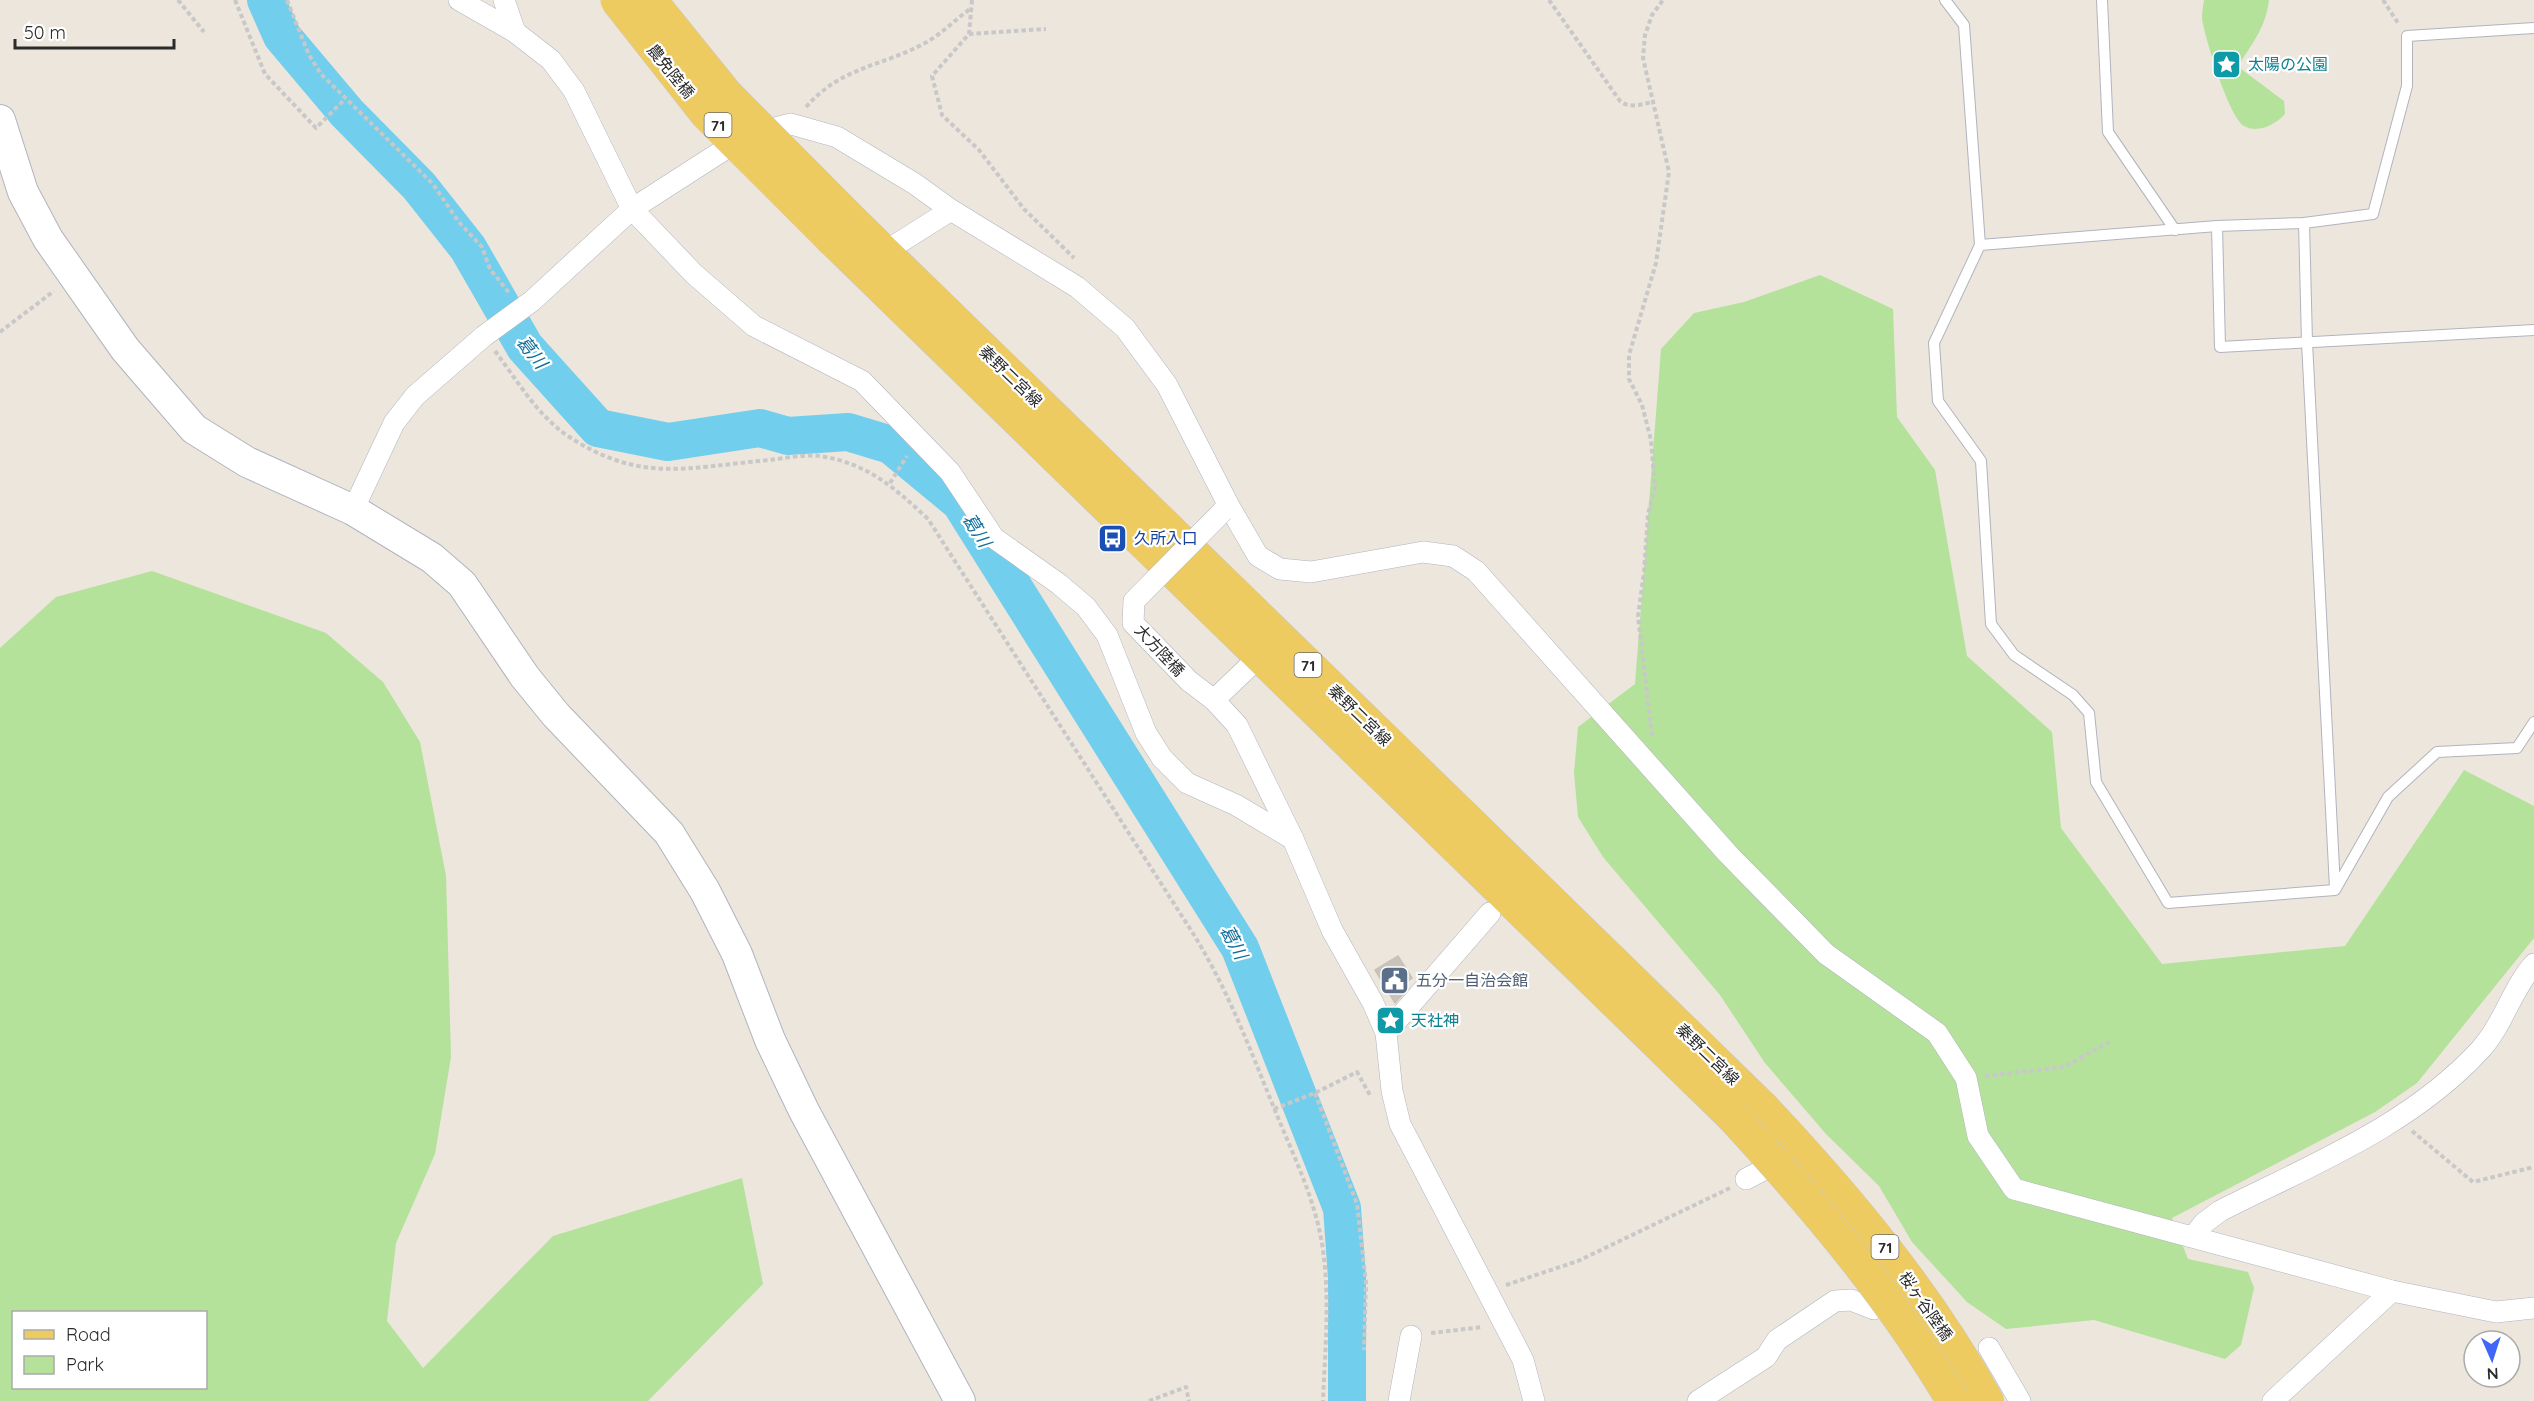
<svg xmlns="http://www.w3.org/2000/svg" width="2534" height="1401" viewBox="0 0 2534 1401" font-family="Quicksand,'Noto Sans JP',sans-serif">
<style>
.green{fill:#b4e29a;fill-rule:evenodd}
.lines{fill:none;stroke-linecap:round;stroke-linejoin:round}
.river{stroke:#72ceed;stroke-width:38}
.building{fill:#c8c4bc;stroke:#c8c1b7;stroke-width:1.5}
.lane-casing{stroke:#b1b4be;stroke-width:12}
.street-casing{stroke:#b1b4be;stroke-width:22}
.secondary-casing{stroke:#b1b4be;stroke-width:32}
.primary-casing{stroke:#c8c8c8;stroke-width:34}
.path{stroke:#c8c8c8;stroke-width:4;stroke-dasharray:4.5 3;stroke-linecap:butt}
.lane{stroke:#fff;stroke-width:10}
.street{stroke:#fff;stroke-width:21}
.secondary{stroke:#fff;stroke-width:30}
.primary{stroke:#eecb60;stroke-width:33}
.street-bridge-casing{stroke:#b1b4be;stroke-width:22;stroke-linecap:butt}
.primary-bridge-casing{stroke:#c8c8c8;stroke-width:34;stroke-linecap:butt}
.street-bridge{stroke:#fff;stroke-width:21}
.primary-bridge{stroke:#eecb60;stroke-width:33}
.labels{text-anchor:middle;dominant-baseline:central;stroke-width:4.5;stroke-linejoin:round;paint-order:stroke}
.shield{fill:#fff;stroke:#6b6b6b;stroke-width:1.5}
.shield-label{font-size:15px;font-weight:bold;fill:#2b2b2b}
.culture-label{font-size:16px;fill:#0d838f;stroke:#fff;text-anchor:start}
.street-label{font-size:16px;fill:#2b2b2b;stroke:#fff}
.transit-label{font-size:16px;fill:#164399;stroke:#fff;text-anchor:start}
.service-label{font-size:16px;fill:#4e5e75;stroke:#fff;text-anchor:start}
.water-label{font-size:18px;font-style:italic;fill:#106d9a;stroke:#fff}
</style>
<rect width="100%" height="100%" fill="#ece6dd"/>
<g class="green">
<path d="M 2204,0 L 2269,0 C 2266,26 2254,41 2240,63 L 2241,69 L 2284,101 L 2285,114 C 2276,124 2258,134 2244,126 C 2229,117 2205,38 2202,19 C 2202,13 2203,6 2204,0 Z"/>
<path d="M 1820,275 L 1893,309 L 1897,417 L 1935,470 L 1967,656 L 2052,732 L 2061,828 L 2162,964 L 2345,946 L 2464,770 L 2534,806 L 2534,938 L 2417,1083 L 2375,1112 L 2172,1218 L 2188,1259 L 2248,1272 L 2254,1288 L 2241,1345 L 2225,1359 L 2094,1320 L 2006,1329 L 1967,1302 L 1912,1242 L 1879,1186 L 1826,1134 L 1765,1063 L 1720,995 L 1603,857 L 1578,817 L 1574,773 L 1578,727 L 1635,684 L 1661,349 L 1694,313 L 1744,302 Z"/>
<path d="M 152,571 L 326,633 L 383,682 L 420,742 L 446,876 L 451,1057 L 435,1154 L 396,1243 L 387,1321 L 423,1368 L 553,1236 L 742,1178 L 763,1284 L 648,1401 L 0,1401 L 0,648 L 56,597 ZM 206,1312 L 206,1388 L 14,1388 L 14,1312 Z"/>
</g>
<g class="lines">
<path class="river" d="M 266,0 L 282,36 L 347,113 L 419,186 L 468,248 L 525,347 L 598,428 L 668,442 L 760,428 L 788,436 L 848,432 L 891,445 L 960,502 L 1240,948 L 1342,1208 L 1347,1278 L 1347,1401"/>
</g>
<path class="building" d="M 1398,956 L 1412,978 L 1405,983 L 1408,988 L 1395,1003 L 1375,970 Z"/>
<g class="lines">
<defs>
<g id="lane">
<path d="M 1945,0 L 1964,25 L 1980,245"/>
<path d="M 2102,0 L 2108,132 L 2175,230"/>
<path d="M 2534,28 L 2407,36 L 2407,86 L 2373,214 L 2304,223 L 2217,226 L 2220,347 L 2534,330"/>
<path d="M 2304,223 L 2307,342 L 2335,888"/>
<path d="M 2217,226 L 1980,245 L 1934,343 L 1938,401 L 1981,461 L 1991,624 L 2014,655 L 2073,695 L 2089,713 L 2096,782 L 2168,903 L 2335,890 L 2388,797 L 2437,752 L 2517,748 L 2534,722"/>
</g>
<g id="street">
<path d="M 459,0 L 515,32 L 551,60 L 574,91 L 632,209 L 694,274 L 754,326 L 862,381 L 950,472 L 994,538 L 1059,584 L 1086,607 L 1107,635 L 1146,733 L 1162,758 L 1187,783 L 1236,805 L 1293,839"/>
<path d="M 504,0 L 515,32"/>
<path d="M 875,258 L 951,210"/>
<path d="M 353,510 L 394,423 L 415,396 L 484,336 L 532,301 L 632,209 L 747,135 L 791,124 L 837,137 L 915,184 L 951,210 L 1077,287 L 1125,328 L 1167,385 L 1229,506 L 1258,556 L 1280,569 L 1311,572 L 1423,552 L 1453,556 L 1476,571 L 1728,854 L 1826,954 L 1937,1033 L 1966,1078 L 1978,1136 L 2014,1189 L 2392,1291 L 2496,1312 L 2534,1308"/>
<path d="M 1189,681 L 1214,700 L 1237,725 L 1293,839 L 1332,930 L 1373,1003 L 1386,1033 L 1392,1091 L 1400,1124 L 1523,1360 L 1534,1401"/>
<path d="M 1214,700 L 1260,656"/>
<path d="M 1386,1033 L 1490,913"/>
<path d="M 1746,1179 L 1784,1159"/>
<path d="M 2194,1236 L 2204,1223 L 2220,1211 C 2311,1165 2410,1126 2480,1050 C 2503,1025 2512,989 2534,964"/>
<path d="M 1989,1348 L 2020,1401"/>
<path d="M 1399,1401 L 1411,1336"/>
<path d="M 1698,1401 L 1766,1357 L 1777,1340 L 1835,1301 L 1851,1300 L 1874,1309 L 1881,1304 L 1880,1288"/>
<path d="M 2273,1401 L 2392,1291"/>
</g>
<path id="secondary" d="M 0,120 L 23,192 L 48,239 L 125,349 L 194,429 L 247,462 L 353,510 L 432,558 L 462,584 L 525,677 L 556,715 L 669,833 L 705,891 L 737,954 L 770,1040 L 804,1111 L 960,1401"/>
<g id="primary">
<path d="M 853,222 L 1763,1108 C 1847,1197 1927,1293 1987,1401"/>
<path d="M 832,239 L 1732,1116"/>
</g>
</defs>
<use href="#lane" class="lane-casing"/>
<use href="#street" class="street-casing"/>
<use href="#secondary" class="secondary-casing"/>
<use href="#primary" class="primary-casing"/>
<g class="path">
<path d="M 178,0 L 204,32"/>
<path d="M 235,0 L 265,74 L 316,128 L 345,99"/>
<path d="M 287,0 L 309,55 L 321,74 L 433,184 L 458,221 L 482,247 L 490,269 L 510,294"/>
<path d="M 972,0 L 969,34 L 932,76 L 942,115 L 979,150 L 1024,209 L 1074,258"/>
<path d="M 1549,0 L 1620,101 C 1629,109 1642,104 1653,102"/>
<path d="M 2383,0 L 2398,23"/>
<path d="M 969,34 L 1046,29"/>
<path d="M 806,107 C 842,66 881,67 925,43 C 940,35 955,20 970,9"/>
<path d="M 0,332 L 54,291"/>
<path d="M 495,351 C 516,379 536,413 565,434 C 640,485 687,467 770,460 C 785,458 805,454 820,456 C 867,463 895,488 928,519 L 1194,935 C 1228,990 1250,1049 1274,1108 C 1293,1155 1316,1200 1323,1250 C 1330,1300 1325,1351 1323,1401"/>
<path d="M 890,483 L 907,456"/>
<path d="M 1652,736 L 1638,616 L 1644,572 L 1648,514 L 1655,488 L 1651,440 L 1642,405 L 1629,379 L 1629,355 L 1656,263 L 1669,172 L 1643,58 L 1645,35 L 1652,15 L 1663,0"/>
<path d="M 1985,1076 L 2064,1067 L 2109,1042"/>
<path d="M 1315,1093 L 1357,1204 L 1366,1283 L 1364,1350"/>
<path d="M 1274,1109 L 1315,1093 L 1357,1072 L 1371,1097"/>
<path d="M 2412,1131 L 2473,1182 L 2534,1167"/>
<path d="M 1506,1285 L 1578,1261 L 1730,1188"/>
<path d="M 1431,1333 L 1483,1327"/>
<path d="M 1149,1401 L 1186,1387 L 1189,1401"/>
</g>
<use href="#lane" class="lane"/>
<use href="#street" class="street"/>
<use href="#secondary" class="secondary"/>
<use href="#primary" class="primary"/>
<defs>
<path id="street-bridge" d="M 1189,681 L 1133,623 L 1134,601 L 1223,511"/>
<g id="primary-bridge">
<path d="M 617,0 L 706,113 L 832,239"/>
<path d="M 650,0 L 726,94 L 853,222"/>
<path d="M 1732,1116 C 1814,1205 1892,1297 1953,1401"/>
</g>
</defs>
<use href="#street-bridge" class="street-bridge-casing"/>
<use href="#primary-bridge" class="primary-bridge-casing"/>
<use href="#street-bridge" class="street-bridge"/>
<use href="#primary-bridge" class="primary-bridge"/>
</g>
<defs>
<symbol id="sight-square" viewBox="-11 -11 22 22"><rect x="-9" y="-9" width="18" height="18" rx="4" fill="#0f9aa8" stroke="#fff"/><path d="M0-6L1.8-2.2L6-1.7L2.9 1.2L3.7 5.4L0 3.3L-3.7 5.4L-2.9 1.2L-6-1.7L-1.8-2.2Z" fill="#fff"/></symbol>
<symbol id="bus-square" viewBox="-11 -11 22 22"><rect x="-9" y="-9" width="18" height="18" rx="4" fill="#1a4fb4" stroke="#fff"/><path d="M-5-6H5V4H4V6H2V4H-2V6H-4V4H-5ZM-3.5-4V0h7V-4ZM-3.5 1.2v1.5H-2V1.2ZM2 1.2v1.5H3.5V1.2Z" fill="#fff"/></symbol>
<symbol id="civic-square" viewBox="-11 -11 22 22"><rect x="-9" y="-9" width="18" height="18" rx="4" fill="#5c6f8a" stroke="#fff"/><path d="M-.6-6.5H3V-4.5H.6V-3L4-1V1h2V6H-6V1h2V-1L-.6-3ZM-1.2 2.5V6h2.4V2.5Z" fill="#fff"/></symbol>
</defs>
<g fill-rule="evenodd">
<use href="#sight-square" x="2210" y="48" width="33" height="33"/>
<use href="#bus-square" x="1096" y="522" width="33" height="33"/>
<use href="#civic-square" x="1378" y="964" width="33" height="33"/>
<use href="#sight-square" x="1374" y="1004" width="33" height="33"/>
</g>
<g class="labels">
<g class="shield">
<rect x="704.5" y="113" width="27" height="24" rx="4.5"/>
<rect x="1294.5" y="653" width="27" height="24" rx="4.5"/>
<rect x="1871.5" y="1235" width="27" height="24" rx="4.5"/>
</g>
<g class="shield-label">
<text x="718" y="125">71</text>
<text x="1308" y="665">71</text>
<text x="1885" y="1247">71</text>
</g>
<g class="culture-label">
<text x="2248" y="64">太陽の公園</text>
<text x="1411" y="1020">天社神</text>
</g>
<g class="street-label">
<text transform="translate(671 71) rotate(51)">農免陸橋</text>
<text transform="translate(1011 376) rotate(44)">秦野二宮線</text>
<text transform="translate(1160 650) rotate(47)">大方陸橋</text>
<text transform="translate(1360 715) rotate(44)">秦野二宮線</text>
<text transform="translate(1708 1054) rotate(44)">秦野二宮線</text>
<text transform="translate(1926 1306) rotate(55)">桜ヶ谷陸橋</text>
</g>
<g class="transit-label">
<text x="1134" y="538">久所入口</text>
</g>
<g class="service-label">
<text x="1416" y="980">五分一自治会館</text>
</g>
<g class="water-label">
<text transform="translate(532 352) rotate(52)">葛川</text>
<text transform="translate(977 530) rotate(58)">葛川</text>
<text transform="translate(1234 942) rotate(62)">葛川</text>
</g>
</g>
<rect x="12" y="1311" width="195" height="78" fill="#ffffff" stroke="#aaaaaa" stroke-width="1.5"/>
<rect x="24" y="1330" width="30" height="9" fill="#eecb60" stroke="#aaaaaa" stroke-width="1.5"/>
<text x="66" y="1341" font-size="18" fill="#2b2b2b">Road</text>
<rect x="24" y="1356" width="30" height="18" fill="#b4e29a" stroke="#aaaaaa" stroke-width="1.5"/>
<text x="66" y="1371" font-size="18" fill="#2b2b2b">Park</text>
<g transform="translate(2492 1359) rotate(177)"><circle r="28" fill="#ffffff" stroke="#aaaaaa" stroke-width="1.5"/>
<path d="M0-4.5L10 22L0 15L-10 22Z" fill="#4065f7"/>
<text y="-9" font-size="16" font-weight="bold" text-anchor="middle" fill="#2b2b2b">N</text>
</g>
<path d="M15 39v9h159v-9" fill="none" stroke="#2b2b2b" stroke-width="3"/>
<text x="24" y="39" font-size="18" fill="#2b2b2b" stroke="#ffffff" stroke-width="4.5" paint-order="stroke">50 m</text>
</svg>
